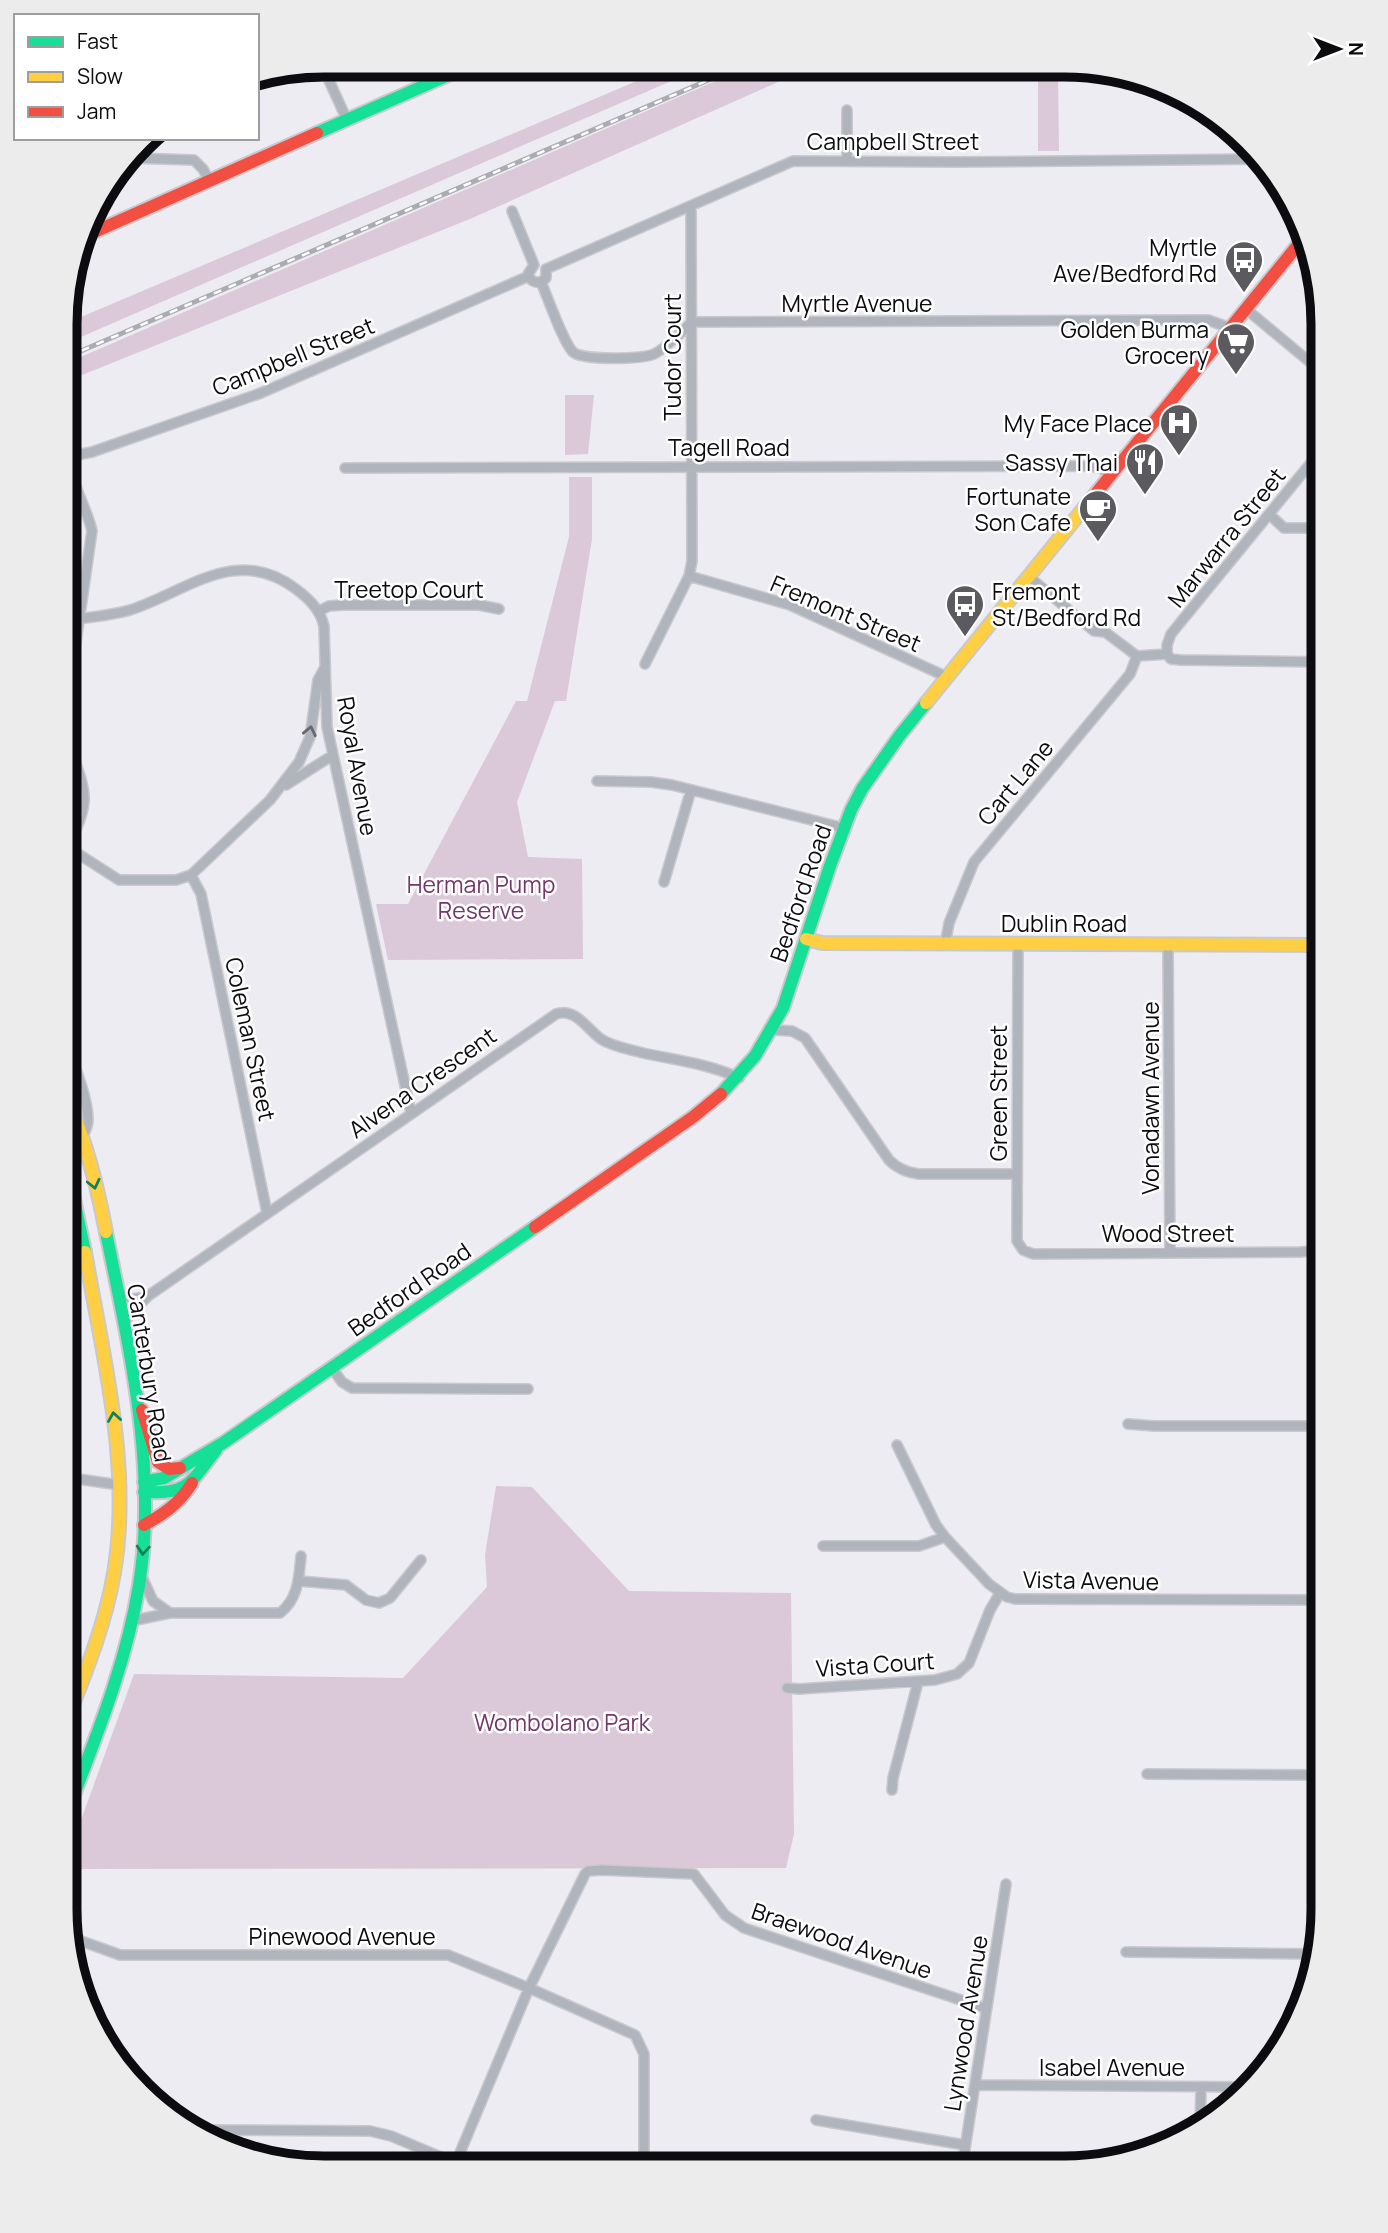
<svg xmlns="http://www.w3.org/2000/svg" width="1388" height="2233" font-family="Manrope,sans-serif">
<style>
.green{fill:#dbc9da}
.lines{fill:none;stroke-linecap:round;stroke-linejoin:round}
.street-casing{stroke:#c9c9cd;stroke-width:12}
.fast-casing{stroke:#c9c9cd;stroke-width:16}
.slow-casing{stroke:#c9c9cd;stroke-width:16}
.jam-casing{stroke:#c9c9cd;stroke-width:16}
.street{stroke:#b0b4bc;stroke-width:9}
.fast{stroke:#16e098;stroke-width:12}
.slow{stroke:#ffcf43;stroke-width:12}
.jam{stroke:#f24e42;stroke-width:12}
.rail-casing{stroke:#abacb2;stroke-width:5}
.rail{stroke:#fff;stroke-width:2.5;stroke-dasharray:8;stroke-linecap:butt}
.oneway{stroke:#66686f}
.oneway2{stroke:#12815b}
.labels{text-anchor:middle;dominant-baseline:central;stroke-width:5;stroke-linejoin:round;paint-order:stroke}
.street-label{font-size:23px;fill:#0c0c10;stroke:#fff}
.poi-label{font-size:23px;fill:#0c0c10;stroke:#fff;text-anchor:end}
.park-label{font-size:23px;fill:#74376b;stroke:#fff}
.rim{fill:none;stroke:#0c0c10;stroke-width:9}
</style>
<rect width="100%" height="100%" fill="#ececf2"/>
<!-- green -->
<path class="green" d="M672,66H706L67,343V323Z
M750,66H814L470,219L67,381V363Z
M1038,74H1058L1059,151H1038Z
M565,395H594L588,454L565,455Z
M569,477H592V539L566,701H555L517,802L528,857L582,859L583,959L388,960L376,904H408L516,701H527L569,537Z
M496,1486L532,1487L629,1591L791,1593L794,1834L786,1868L65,1869V1864L134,1674L403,1678L487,1587L485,1555Z"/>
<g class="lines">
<defs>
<path id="street" d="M322,65L347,120
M954,69L993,70L1062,67
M131,158L194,160L203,169L209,180
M847,161V110
M512,211L534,265
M534,265L528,274C531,283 539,285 546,278V269
M546,269L793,161L957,162L1262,159
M541,282C548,298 563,342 573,352C583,361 642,359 654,354C663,350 686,329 691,322L1208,320L1230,328
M1246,309L1323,373
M67,453L77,455L92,452L261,393L529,276
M345,468L1090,466L1102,469L1111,474
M1270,515L1284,528H1323
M689,576L790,605L947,677
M1028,576L1094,631L1105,632L1137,656L1167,654L1171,659L1180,660L1323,662
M319,611L329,606L343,605H479L499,609
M66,621C87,617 110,616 130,610C188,591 236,544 296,589C309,599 320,609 324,626L327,727L411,1113
M1167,654V645L1171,634L1323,448
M645,664L689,576L692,561L691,207
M66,711L92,531C87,507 67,477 70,454
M66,732C70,754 85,779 84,801C83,817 74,833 68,847
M597,781L651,782L672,785L844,828
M286,785L333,755
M66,846L119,880H176L191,875L270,800L299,762L310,737L318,680L324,669
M191,875L201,894L267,1213
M664,882L691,790
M1168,944L1170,1252
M945,945L949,923L974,862L1130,674L1137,656
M1018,945L1017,1241L1023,1250L1033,1254L1300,1252L1312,1251L1323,1244
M773,1030L792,1031L805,1038L889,1160C898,1169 907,1172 919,1174H1017
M66,1052C77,1065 88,1103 88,1120C88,1126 85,1131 83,1136
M66,1230L80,1229
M117,1292L132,1299L146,1297
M123,1322L148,1296L556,1014C575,1007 587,1029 601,1039C613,1047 629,1049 643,1053C675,1060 709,1064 739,1078
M332,1368L342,1382L352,1388L528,1389
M1128,1424L1154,1426H1323
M897,1445L936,1525L945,1537L989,1584L1007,1597L1015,1599L1323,1600
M65,1477L119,1485
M823,1546H919L945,1537
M142,1577L153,1601L170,1613
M299,1581L346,1585L366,1600L379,1603L390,1598L421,1560
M131,1621L170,1613H280C298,1599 299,1578 301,1556
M65,1672H85
M787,1688L799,1689L935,1680L957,1674L969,1663L990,1610L1000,1593
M1147,1774L1323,1775
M892,1790L893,1778L918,1682
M70,1937L120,1955H448L529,1988L635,2035L644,2054V2167
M1126,1952L1317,1954
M975,2085L1250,2087
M816,2120L965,2145
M1200,2127L1201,2087
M193,2130L370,2131L391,2136L455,2163
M454,2167L529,1988L585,1874L588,1871L602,1870L694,1874L725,1915L744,1928L985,2008
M962,2168L1006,1884"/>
<path id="fast" d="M317,133L471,65
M721,1094L755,1056L783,1008L830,866L851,810L862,789L900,735L926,703
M66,1161L85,1252
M144,1482L164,1478L223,1443L535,1227
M144,1492C189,1495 191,1482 216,1450
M65,1818C94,1742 126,1666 139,1585C158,1468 129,1347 106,1232"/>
<path id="slow" d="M926,703L1097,492
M806,939L822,943L1323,945
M66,1096C86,1140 97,1185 106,1232
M65,1725C84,1676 105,1626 114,1573C132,1467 103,1357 85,1252"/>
<path id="jam" d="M83,237L317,133
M1097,492L1306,235
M535,1227L693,1117L721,1094
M142,1410L158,1462L169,1469L180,1468
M144,1525C164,1514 180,1503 192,1483"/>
</defs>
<!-- street casing -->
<use href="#street" class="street-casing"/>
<!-- fast casing -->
<use href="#fast" class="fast-casing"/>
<!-- slow casing -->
<use href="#slow" class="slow-casing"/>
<!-- jam casing -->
<use href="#jam" class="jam-casing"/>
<!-- street -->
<use href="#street" class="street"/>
<!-- fast -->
<use href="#fast" class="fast"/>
<!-- slow -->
<use href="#slow" class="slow"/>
<!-- jam -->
<use href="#jam" class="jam"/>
<defs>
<path id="rail" d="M67,357L741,66"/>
</defs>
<!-- rail casing -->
<use href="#rail" class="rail-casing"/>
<!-- rail -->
<use href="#rail" class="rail"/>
</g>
<!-- one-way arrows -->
<defs><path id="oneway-chevron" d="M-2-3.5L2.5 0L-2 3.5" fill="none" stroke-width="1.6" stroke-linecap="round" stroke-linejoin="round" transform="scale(1.75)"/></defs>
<use class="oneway" href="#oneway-chevron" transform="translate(310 731) rotate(-78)"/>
<g class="oneway2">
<use href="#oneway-chevron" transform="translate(94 1184) rotate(77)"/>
<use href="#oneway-chevron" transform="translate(114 1417) rotate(-99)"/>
<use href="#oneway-chevron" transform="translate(143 1550) rotate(94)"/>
</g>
<!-- icons -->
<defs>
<symbol id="bus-pin" viewBox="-11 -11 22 30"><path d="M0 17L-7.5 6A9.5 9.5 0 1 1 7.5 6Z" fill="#5a5a5f" stroke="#fff"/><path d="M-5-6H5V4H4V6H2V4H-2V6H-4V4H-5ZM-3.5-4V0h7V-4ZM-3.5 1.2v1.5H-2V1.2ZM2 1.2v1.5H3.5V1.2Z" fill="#fff"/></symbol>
<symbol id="supermarket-pin" viewBox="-11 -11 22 30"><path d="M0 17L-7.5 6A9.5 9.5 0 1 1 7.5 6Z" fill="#5a5a5f" stroke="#fff"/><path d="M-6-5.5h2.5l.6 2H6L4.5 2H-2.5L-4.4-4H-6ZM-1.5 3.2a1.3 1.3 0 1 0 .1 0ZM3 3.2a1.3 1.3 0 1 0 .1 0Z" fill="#fff"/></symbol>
<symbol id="hospital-pin" viewBox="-11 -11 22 30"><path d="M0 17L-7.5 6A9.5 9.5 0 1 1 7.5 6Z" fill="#5a5a5f" stroke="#fff"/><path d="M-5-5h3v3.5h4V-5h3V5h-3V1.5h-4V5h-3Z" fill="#fff"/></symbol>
<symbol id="restaurant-pin" viewBox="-11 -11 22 30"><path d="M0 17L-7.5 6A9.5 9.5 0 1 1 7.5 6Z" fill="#5a5a5f" stroke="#fff"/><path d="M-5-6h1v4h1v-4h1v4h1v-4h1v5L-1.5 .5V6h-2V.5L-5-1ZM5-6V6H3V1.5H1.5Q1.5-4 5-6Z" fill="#fff"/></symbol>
<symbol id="cafe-pin" viewBox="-11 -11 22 30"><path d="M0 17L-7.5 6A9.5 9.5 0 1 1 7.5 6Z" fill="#5a5a5f" stroke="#fff"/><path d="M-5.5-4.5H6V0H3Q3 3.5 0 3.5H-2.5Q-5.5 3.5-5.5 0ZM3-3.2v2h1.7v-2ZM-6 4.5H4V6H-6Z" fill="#fff"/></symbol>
</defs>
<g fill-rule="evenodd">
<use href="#bus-pin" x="1222" y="238" width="44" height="60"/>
<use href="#supermarket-pin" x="1214" y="320" width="44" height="60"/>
<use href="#hospital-pin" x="1157" y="401" width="44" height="60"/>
<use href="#restaurant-pin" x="1123" y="440" width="44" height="60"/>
<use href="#cafe-pin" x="1076" y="487" width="44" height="60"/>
<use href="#bus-pin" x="943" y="582" width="44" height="60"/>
</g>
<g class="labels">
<!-- street labels -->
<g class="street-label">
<text x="893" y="141">Campbell Street</text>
<text x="857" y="303">Myrtle Avenue</text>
<text transform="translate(293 356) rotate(-22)">Campbell Street</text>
<text transform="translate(672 357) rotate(-90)">Tudor Court</text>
<text x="729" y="447">Tagell Road</text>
<text transform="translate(1226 537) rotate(-51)">Marwarra Street</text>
<text x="409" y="589">Treetop Court</text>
<text transform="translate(846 613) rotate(23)">Fremont Street</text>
<text transform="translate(358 766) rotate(80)">Royal Avenue</text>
<text transform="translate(1015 782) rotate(-50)">Cart Lane</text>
<text transform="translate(800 893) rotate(-71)">Bedford Road</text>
<text x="1064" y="923">Dublin Road</text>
<text transform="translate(251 1039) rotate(78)">Coleman Street</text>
<text transform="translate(422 1082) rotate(-35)">Alvena Crescent</text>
<text transform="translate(998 1093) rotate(-90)">Green Street</text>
<text transform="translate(1150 1098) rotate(-90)">Vonadawn Avenue</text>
<text x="1168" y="1233">Wood Street</text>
<text transform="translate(409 1289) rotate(-35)">Bedford Road</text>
<text transform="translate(150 1373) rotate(81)">Canterbury Road</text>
<text transform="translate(1091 1580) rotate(1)">Vista Avenue</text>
<text transform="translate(875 1664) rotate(-4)">Vista Court</text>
<text x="342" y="1936">Pinewood Avenue</text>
<text transform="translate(842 1940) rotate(19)">Braewood Avenue</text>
<text transform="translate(965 2023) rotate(-81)">Lynwood Avenue</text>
<text x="1112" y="2067">Isabel Avenue</text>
</g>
<!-- poi labels -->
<g class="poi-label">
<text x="1217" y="247">Myrtle<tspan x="1217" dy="26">Ave/Bedford Rd</tspan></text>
<text x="1209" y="329">Golden Burma<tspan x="1209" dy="26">Grocery</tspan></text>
<text x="1152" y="423">My Face Place</text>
<text x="1118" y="462">Sassy Thai</text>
<text x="1071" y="496">Fortunate<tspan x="1071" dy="26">Son Cafe</tspan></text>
<text x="992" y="591" text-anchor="start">Fremont<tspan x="992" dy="26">St/Bedford Rd</tspan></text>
</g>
<!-- park labels -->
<g class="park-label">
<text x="481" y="884">Herman Pump<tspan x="481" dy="26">Reserve</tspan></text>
<text x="562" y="1722">Wombolano Park</text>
</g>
</g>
<!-- crop -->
<path d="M0 0H1388V2233H0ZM324 77H1064A247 247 0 0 1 1311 324V1909A247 247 0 0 1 1064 2156H324A247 247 0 0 1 77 1909V324A247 247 0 0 1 324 77Z" fill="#ececec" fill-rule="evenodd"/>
<path class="rim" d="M324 77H1064A247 247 0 0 1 1311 324V1909A247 247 0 0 1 1064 2156H324A247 247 0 0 1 77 1909V324A247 247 0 0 1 324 77Z"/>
<!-- legend -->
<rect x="14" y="14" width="245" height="126" fill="#ffffff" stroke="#9e9e9f" stroke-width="2"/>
<rect x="28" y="37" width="35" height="10" fill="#16e098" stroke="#9e9e9f" stroke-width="2"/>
<text x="77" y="49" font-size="21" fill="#0c0c10">Fast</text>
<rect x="28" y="72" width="35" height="10" fill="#ffcf43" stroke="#9e9e9f" stroke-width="2"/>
<text x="77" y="84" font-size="21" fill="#0c0c10">Slow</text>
<rect x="28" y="107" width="35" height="10" fill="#f24e42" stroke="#9e9e9f" stroke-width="2"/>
<text x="77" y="119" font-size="21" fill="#0c0c10">Jam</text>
<!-- north arrow -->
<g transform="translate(1339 49) rotate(90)" stroke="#ffffff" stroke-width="5" paint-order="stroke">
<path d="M0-5L12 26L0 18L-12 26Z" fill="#0c0c10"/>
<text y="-10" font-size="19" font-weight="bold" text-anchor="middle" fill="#0c0c10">N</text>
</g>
</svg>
